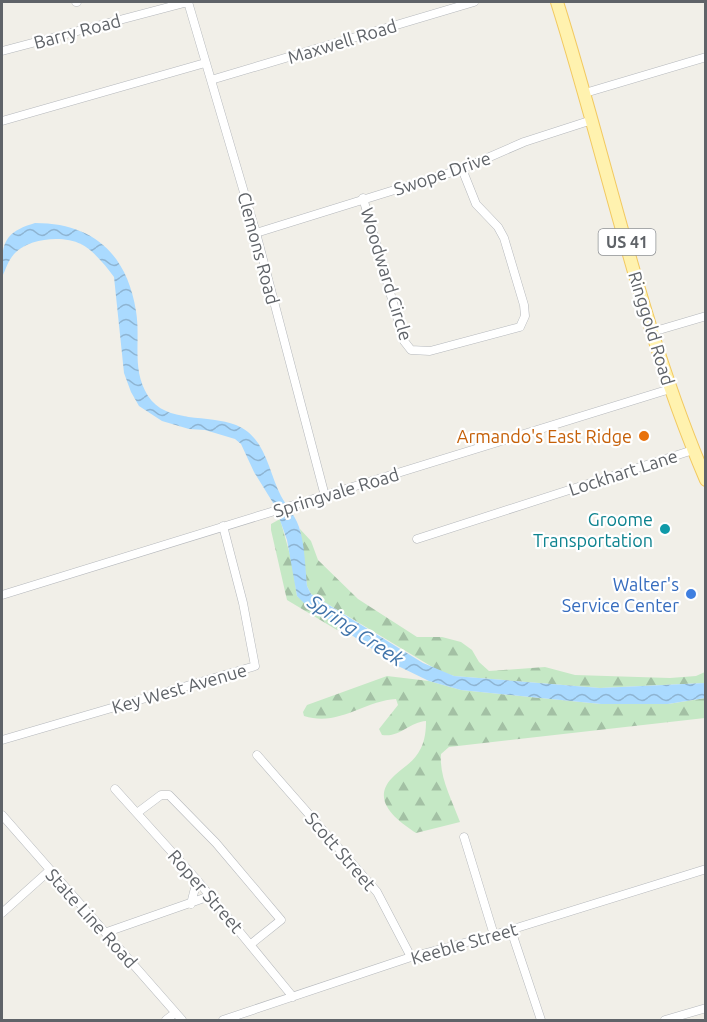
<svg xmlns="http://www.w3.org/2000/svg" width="707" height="1022" font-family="Ubuntu,sans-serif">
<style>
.forest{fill:url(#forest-firs)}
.water{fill:url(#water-waves)}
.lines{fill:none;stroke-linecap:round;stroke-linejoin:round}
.minor-casing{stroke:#b5b8bc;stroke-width:9}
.primary-casing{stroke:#f2c960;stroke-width:14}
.minor{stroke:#fff;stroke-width:8}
.primary{stroke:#fff2af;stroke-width:12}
.food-dot{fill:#e8710a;stroke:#fff;stroke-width:2}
.culture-dot{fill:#0f9aa8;stroke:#fff;stroke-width:2}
.shop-dot{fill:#3f7fe0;stroke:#fff;stroke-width:2}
.labels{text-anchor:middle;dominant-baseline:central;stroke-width:4.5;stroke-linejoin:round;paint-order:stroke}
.shield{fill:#fff;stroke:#8f9295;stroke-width:1.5}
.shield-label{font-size:16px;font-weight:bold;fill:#5f6368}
.street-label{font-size:18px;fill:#5f6368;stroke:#fff}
.food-label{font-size:18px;fill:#c56008;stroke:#fff;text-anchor:end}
.culture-label{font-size:18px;fill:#0d838f;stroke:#fff;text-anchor:end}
.shop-label{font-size:18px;fill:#366cbe;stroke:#fff;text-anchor:end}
.water-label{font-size:20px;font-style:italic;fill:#4174aa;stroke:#fff}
</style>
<defs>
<pattern id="forest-firs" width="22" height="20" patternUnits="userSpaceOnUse" patternTransform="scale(1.5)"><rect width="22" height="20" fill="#c5e8c5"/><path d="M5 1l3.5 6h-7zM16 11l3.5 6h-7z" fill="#a3c0a4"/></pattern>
<pattern id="water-waves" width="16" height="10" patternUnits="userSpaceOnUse" patternTransform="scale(1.5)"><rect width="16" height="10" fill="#aadaff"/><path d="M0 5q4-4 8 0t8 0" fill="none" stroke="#8eb4d2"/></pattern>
</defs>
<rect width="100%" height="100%" fill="#f1efe8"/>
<!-- forest -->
<path class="forest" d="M280,519L292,562L297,596L339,627L337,630L287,600L271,530V524Z
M300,529L311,541L318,560L358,599L417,637H442L461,642L472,650L479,662L489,671L545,667L575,675L670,678L696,676L705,672V683L600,688L454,676L439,671L311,594L307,586Z
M387,676L429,681L461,690L601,704H668L706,698L705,718L449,747L441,754C439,777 452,800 460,822L416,833C396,820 368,799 395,775C405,766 415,761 421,748C425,740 426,730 426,721C409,722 400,738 382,735L379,729L398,705L396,699C363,701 339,727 304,716L303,712L307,705Z"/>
<!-- water -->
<path class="water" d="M35,223C93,223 127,254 136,311C141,341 131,369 148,396C166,424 209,414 236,425C266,437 268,471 281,496C287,507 295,515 299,527C305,545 305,567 307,586L311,594L423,663L454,676L600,688L705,683V698L668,704H601L461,690L429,681L396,665L304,603L297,596L287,540L275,506L254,472L241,444L235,439L205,430L189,429L162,421L139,406L131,392L124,373L114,277C106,266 93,250 81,244C63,235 29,238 15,253C8,260 6,269 2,277C2,246 1,233 35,223Z"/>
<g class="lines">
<defs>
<path id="minor" d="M76,2H77
M188,2L256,233L325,496
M2,51L188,2
M211,80L474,2
M585,93L706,57
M2,121L205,63
M363,198L404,341L411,350L430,351L520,327L525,316L524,305L504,238L498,227L476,204L462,169
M256,233L462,169L524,142L592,120
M652,332L706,316
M417,539L693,450
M2,595L670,389
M2,740L255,666L243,603L223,526
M257,755L377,892L411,957
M115,789L197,880L293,997
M137,813L161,795H169L216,843L281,920L251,944
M2,815L182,1020
M464,837L494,935
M191,904L197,880
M2,913L50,870
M511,930L541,1020
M107,932L210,896
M166,1020L175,1013
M223,1020L411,957L494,935L706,869
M665,1020L706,1008"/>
<path id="primary" d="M557,2C607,160 640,326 706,480"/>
</defs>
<!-- minor casing -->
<use href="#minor" class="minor-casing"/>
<!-- primary casing -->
<use href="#primary" class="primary-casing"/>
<!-- minor -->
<use href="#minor" class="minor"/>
<!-- primary -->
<use href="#primary" class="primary"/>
</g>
<!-- markers -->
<circle class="food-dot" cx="644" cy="436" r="6"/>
<circle class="culture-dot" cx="665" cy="529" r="6"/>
<circle class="shop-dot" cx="691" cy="594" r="6"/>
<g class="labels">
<!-- shield labels -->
<rect class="shield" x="598.5" y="229" width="57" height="26" rx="4.5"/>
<g class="shield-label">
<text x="627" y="242">US 41</text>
</g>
<!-- street labels -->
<g class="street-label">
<text transform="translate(77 31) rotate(-15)">Barry Road</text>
<text transform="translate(342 41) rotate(-17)">Maxwell Road</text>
<text transform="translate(442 173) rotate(-19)">Swope Drive</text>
<text transform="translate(259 248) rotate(75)">Clemons Road</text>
<text transform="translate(387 274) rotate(73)">Woodward Circle</text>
<text transform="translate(652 328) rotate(73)">Ringgold Road</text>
<text transform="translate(623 472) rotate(-18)">Lockhart Lane</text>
<text transform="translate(336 492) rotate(-17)">Springvale Road</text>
<text transform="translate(179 688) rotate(-16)">Key West Avenue</text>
<text transform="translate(341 851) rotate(49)">Scott Street</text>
<text transform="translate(206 891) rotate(49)">Roper Street</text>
<text transform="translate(92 918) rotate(48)">State Line Road</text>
<text transform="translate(464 943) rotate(-16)">Keeble Street</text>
</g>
<!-- food labels -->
<g class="food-label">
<text x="632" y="436">Armando's East Ridge</text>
</g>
<!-- culture labels -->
<g class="culture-label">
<text x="653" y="519">Groome<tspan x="653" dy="21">Transportation</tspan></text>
</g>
<!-- shop labels -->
<g class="shop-label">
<text x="679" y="584">Walter's<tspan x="679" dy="21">Service Center</tspan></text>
</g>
<!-- water labels -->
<g class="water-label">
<text transform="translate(356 630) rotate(34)">Spring Creek</text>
</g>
</g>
<!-- border -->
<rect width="707" height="1022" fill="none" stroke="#5f6368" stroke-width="6"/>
</svg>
